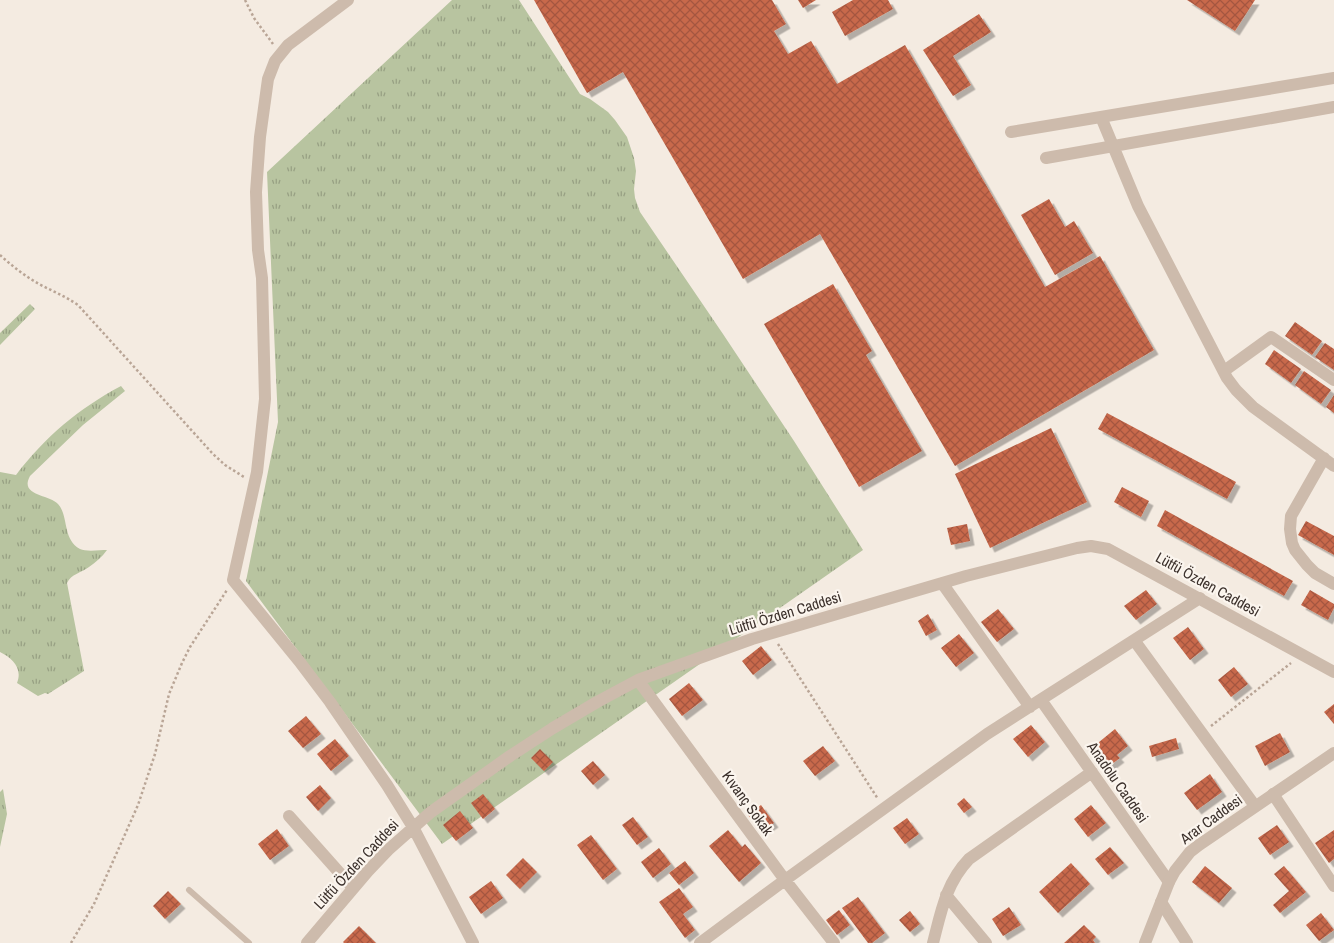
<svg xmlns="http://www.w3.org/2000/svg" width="1334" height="943" font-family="'Archivo Narrow',sans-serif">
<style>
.grass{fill:url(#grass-tufts)}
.building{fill:url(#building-cross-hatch);filter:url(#shadow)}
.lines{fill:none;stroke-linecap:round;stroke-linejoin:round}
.path{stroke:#b9a596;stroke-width:2.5;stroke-dasharray:2.5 2.5;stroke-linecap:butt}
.service{stroke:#cdbbac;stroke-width:6}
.minor{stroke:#cdbbac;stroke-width:12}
.tertiary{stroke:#cdbbac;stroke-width:12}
.labels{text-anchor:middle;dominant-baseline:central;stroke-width:4.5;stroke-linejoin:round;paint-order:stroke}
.street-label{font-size:15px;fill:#3b302b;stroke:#fbf5ee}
</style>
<defs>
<pattern id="grass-tufts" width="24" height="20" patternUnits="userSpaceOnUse" patternTransform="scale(1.25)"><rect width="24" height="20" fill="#b8c4a0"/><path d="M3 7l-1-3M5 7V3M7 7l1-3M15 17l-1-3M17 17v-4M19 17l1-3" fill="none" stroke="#97a083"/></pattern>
<pattern id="building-cross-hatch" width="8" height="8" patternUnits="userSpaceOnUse" patternTransform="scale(1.25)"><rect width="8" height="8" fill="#c8694b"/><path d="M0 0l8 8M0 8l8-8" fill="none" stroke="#a4573f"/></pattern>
<filter id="shadow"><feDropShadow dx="4.5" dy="4.5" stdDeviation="0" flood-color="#0004"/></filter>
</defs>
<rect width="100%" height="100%" fill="#f4ebe1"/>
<!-- grass -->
<path class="grass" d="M452,0H519L580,94L590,99L608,112L615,120L627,137L634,158L636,171L634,189L635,198L640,212L723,334L794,441L863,550L442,844L246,581L278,422L267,172Z
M30,304L35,309L0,345V333Z
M121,386L125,391L83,425L30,476C19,496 49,494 58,504C69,516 62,539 80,549C86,552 100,550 107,550C102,557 96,562 89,567C81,573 71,574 67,583L84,671L48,694L45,693L38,696L17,683C23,668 12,658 0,652V472L16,475C46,436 78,409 121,386Z
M3,789L7,814L0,847V792Z"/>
<!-- building -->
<path class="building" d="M534,0H772L786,24L774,31L788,54L811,41L837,84L905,45L1045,287L1100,256L1154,350L955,466L820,234L743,279L623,72L587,93Z
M798,0H816L803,8Z
M853,0H888L893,9L845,36L832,12Z
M1187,0H1255L1235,31Z
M979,14L991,32L953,56L971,85L953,96L923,50Z
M1049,199L1065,227L1074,221L1093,253L1055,275L1021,215Z
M833,284L872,351L866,355L922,451L859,487L764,324Z
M1295,322L1322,341L1312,355L1285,336Z
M1325,343L1334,349V370L1315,357Z
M1274,350L1301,369L1291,383L1265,364Z
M1304,371L1331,390L1321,404L1295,385Z
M1334,395V413L1326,407Z
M1107,413L1236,482L1227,499L1098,429Z
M1051,428L1087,502L990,548L955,474Z
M1122,487L1149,501L1141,517L1114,502Z
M1165,510L1293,581L1284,596L1157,526Z
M1306,521L1334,536V555L1298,535Z
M967,524L970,541L951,545L947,528Z
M1146,590L1157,604L1136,620L1124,606Z
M1310,590L1334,604V608L1328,620L1301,605Z
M998,609L1014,629L997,642L981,622Z
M928,614L937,630L926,636L918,621Z
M1188,627L1204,649L1190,660L1173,638Z
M959,634L974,653L956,667L941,648Z
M761,646L772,660L753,675L742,661Z
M1234,667L1248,684L1231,697L1218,680Z
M689,683L703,700L682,716L669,699Z
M1334,704V724L1324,712Z
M306,716L321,734L303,748L288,731Z
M1031,725L1045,742L1028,757L1013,739Z
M1115,729L1128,746L1117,755L1120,758L1108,767L1093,747Z
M1280,733L1290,752L1265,766L1255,746Z
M1176,738L1179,749L1152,757L1149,746Z
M335,739L349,756L331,771L317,754Z
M823,746L835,761L815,776L803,761Z
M540,749L553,762L544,771L531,758Z
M593,761L605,775L593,785L581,771Z
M1210,774L1222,792L1197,810L1184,793Z
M320,785L331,798L318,811L306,797Z
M483,794L495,809L483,819L471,803Z
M964,798L972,807L964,813L957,804Z
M761,805L774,823L761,832L748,815Z
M1091,805L1106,823L1088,837L1074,819Z
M460,811L473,828L456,841L443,825Z
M633,817L648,837L637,845L622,825Z
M907,818L919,834L905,844L893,828Z
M1277,825L1289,842L1270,855L1258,838Z
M277,829L289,846L270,860L258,844Z
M728,830L742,847L745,844L761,863L739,882L709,846Z
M1334,830V859L1329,863L1315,843Z
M591,835L617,869L603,880L577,845Z
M1110,847L1124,863L1108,875L1095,859Z
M659,848L671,864L653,878L641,862Z
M523,858L537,872L520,889L506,875Z
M685,861L694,873L679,885L669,873Z
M1071,863L1090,884L1058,913L1039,892Z
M1205,866L1232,888L1219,903L1192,882Z
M1284,866L1306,892L1280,913L1273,905L1289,891L1274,874Z
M491,881L503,898L481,914L469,897Z
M679,888L693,907L683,914L695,930L685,938L659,902Z
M168,891L181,904L165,919L153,906Z
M858,897L885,933L872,943H868L842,908Z
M1009,907L1021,925L1003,936L992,919Z
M839,910L850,925L837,935L826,920Z
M910,911L920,924L910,932L899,920Z
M1321,913L1334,930L1319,941L1306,925Z
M1084,925L1096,937L1093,940L1095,943H1064Z
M359,926L376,943H344L343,942Z"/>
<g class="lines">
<!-- path -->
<path class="path" d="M245,0L254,18L273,44
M0,255C12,266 25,276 39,284C52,291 65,296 78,305L213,454L225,465L244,477
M778,644L878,799
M1211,726L1291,663
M71,943L94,904L138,805L155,754L169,694L182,663L190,647L227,590"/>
<!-- service -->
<path class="service" d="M189,890L249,943"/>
<!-- minor -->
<path class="minor" d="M348,0L288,45L275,61L268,79L260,137L256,192L258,250L262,278L265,399L257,472L233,580L299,661L330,702L387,785L413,827L473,943
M1101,117L1138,206L1227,378L1236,390L1253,407L1334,466
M1011,132L1334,78
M1046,158L1334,107
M1224,371L1271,337L1334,380
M1324,458L1291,516L1290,529L1292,543L1295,550L1307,565L1315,573L1334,584
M942,583L1030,707
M1134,640L1255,806
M638,680L785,880L834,943
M1041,700L1169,882
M1273,794L1334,886
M289,816L353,888
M946,895L986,943
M1161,902L1187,943
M307,943L368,871L388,850L431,812L510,756L553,728L597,702L638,680L752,639L966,576L1077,548L1091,546L1108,549L1334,672
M700,943L785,880L987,734L1200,598
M933,943C941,912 946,883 969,859L1092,772"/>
<!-- tertiary -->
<path class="tertiary" d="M1145,943L1169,882L1175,871L1190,852L1199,845L1334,753"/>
</g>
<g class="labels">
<!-- street labels -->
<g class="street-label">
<text transform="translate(1208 584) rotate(29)">Lütfü Özden Caddesi</text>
<text transform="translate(785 613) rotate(-17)">Lütfü Özden Caddesi</text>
<text transform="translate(1118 782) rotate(55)">Anadolu Caddesi</text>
<text transform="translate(748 803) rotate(54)">Kıvanç Sokak</text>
<text transform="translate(1211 819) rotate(-36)">Arar Caddesi</text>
<text transform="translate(356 864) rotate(-47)">Lütfü Özden Caddesi</text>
</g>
</g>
</svg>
